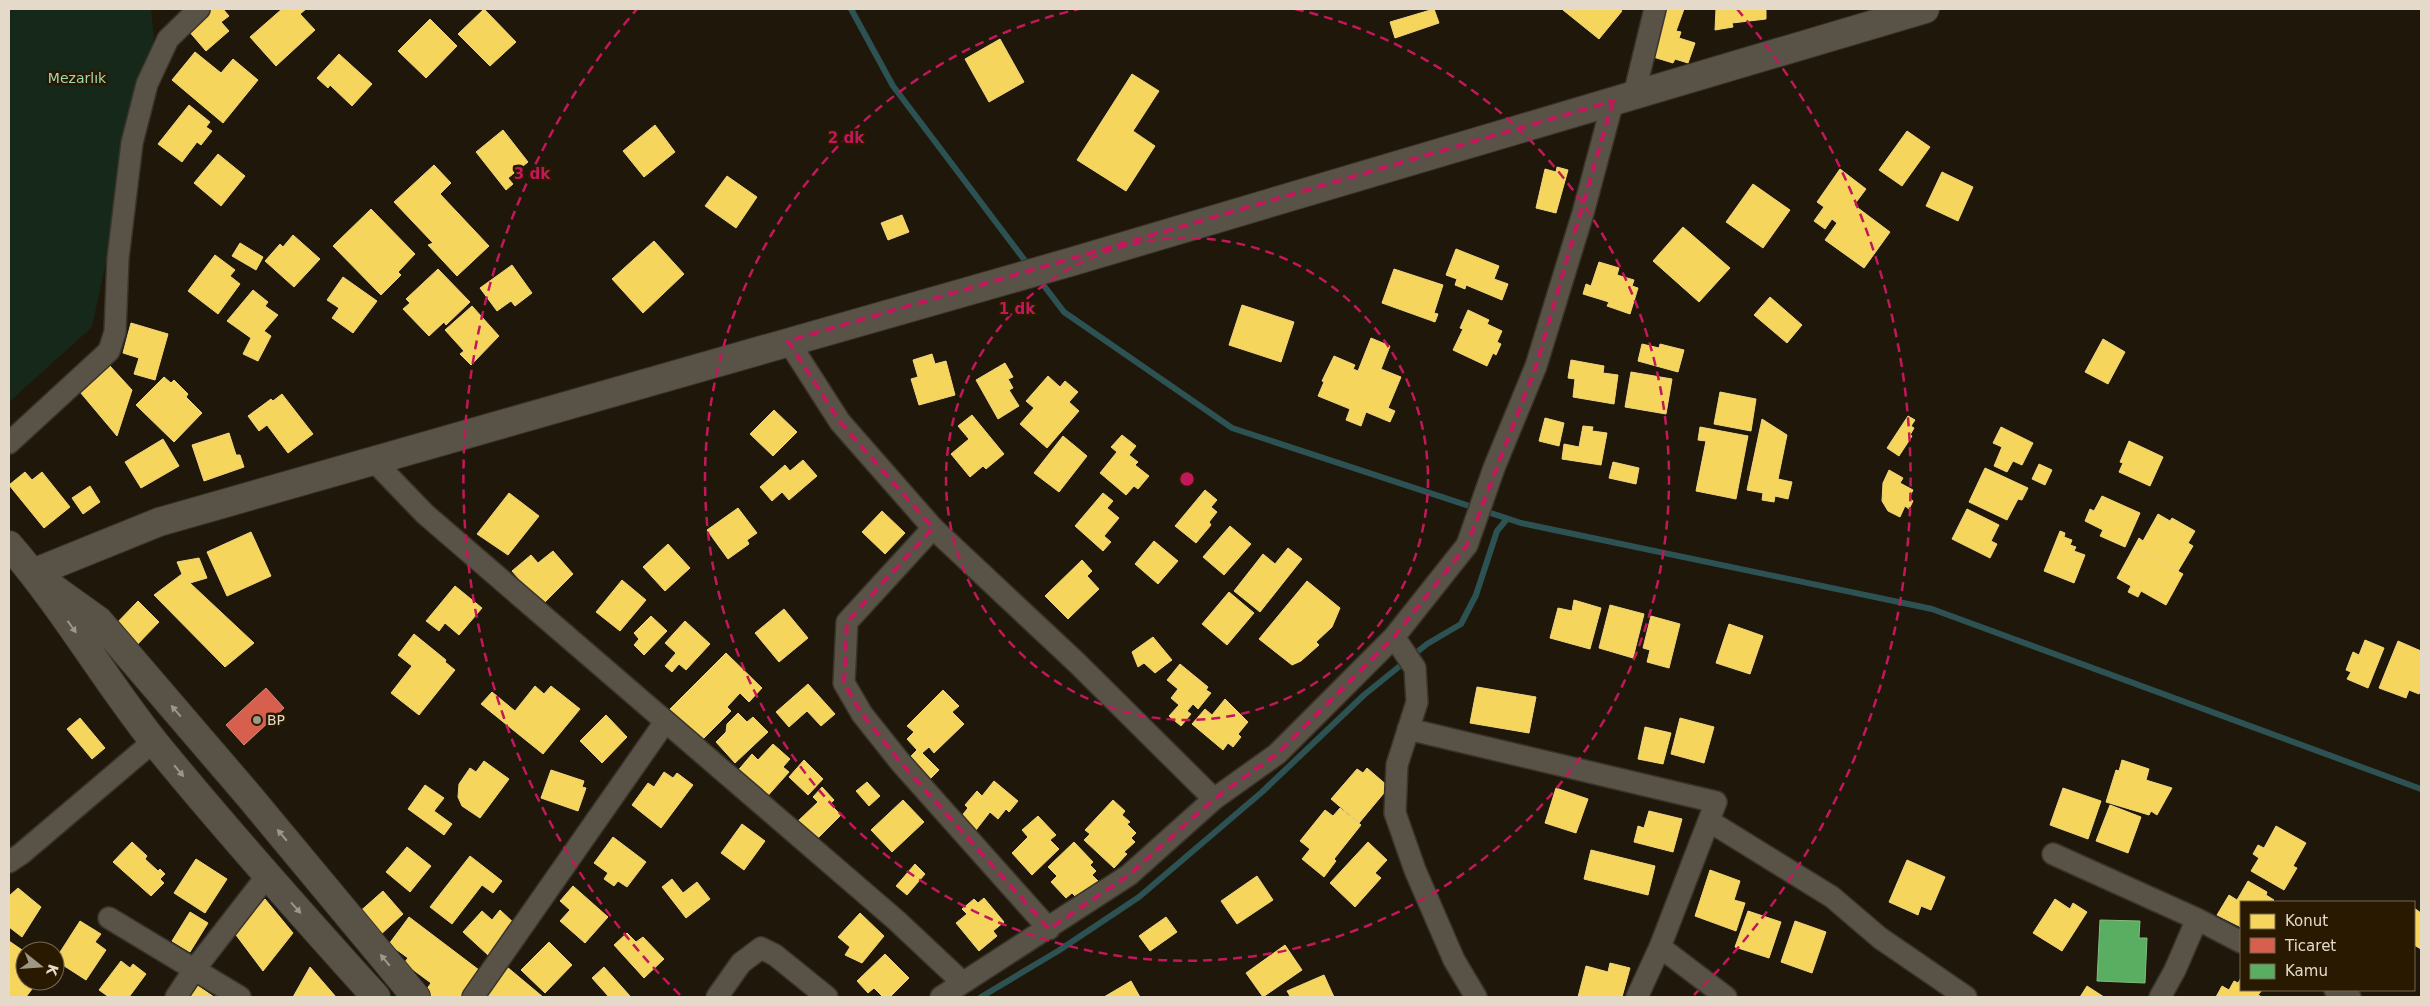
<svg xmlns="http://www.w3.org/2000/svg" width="2430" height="1006" font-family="'DejaVu Sans',sans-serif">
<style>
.green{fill:#15281a}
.homes{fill:#f6d55c;stroke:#f1d67d}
.shops{fill:#d6604d;stroke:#da8572}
.public{fill:#5aae61;stroke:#84bb80}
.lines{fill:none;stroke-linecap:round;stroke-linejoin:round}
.stream{stroke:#2d5253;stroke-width:6}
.street-casing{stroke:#3a332a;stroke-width:24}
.secondary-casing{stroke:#3a332a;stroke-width:30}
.street{stroke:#585247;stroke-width:21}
.secondary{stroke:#585247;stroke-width:28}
.oneway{fill:#9e9688}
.marked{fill:none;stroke:#c2185b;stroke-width:4;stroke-dasharray:10 6;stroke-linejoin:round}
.ring{fill:none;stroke:#c2185b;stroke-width:2.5;stroke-dasharray:9 6}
.poi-dot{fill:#a09686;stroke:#281900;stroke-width:2}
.labels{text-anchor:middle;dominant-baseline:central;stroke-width:5;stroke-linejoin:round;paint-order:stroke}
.park-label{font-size:14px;fill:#a0d8b4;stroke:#281900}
.poi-label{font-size:14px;fill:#e5daca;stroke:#281900;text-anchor:start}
.centre{fill:#c2185b;stroke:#281900;stroke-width:2.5}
.ring-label{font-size:15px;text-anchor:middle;font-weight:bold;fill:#c2185b;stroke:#281900;stroke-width:5;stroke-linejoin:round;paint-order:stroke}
</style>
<rect width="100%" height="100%" fill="#1f1709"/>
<!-- green -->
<path class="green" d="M9,9H151L154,38L92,327L9,402Z"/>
<!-- homes -->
<path class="homes" d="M210,9H223L229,16L221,22L229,31L206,51L187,29Z
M282,9H306L300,14L315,30L276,66L250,37Z
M484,9L516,42L490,66L458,34Z
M1434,9L1439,23L1395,38L1390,22Z
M1619,9L1622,11L1599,39L1563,10Z
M1660,9H1684L1676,31L1681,32L1679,38L1695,43L1688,63L1675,59L1673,63L1650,56Z
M1716,9H1766V19L1732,23L1733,27L1715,30Z
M430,19L457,46L426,78L398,51Z
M1000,39L1024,82L989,102L965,59Z
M195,52L221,73L233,59L258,80L223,123L172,80Z
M339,54L372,84L352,106L330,85L328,88L317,78Z
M1132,74L1159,91L1133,131L1155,146L1126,191L1077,160Z
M189,105L210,122L206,127L212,131L201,145L197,142L182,162L158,144Z
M655,125L675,152L644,177L623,151Z
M503,130L528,162L508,178L513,184L506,190L476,152Z
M1907,131L1930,147L1902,186L1879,170Z
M218,154L245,176L221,206L194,183Z
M434,165L451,183L440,194L489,246L457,276L428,245L433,243L394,202Z
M1557,167L1568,170L1556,213L1536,208L1545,169L1556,172Z
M1840,169L1866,189L1854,205L1890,232L1864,268L1825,240L1837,223L1832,219L1825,229L1814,221L1824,207L1817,202Z
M1942,172L1973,187L1958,221L1926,206Z
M727,176L757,197L736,228L705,206Z
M1753,184L1790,210L1763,248L1726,222Z
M371,209L415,254L398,272L401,275L381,295L333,246Z
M902,215L909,232L888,240L881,223Z
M1683,227L1730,268L1699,302L1653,261Z
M293,235L320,259L294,287L265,261L280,244L283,247Z
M654,241L684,274L643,313L612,279Z
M240,243L263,257L256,270L232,256Z
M1456,249L1499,266L1494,279L1508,284L1502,300L1466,285L1465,289L1455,285L1457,279L1446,275Z
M215,255L235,270L230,276L240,284L218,314L188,291Z
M1599,262L1619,268L1617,275L1634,280L1632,286L1638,288L1630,314L1607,306L1609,302L1583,294L1586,284L1591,286Z
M512,265L532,293L515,306L511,301L497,311L480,288Z
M438,269L470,302L446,325L444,322L429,336L403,309L410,303L406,299Z
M1394,269L1443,285L1434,313L1438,314L1435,322L1382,303Z
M343,277L377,301L353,333L332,318L339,308L327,300Z
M253,290L268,302L265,306L278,315L264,331L271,336L258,361L243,354L251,338L227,321Z
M1770,297L1802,325L1787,343L1754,315Z
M1242,305L1294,322L1281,362L1229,345Z
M472,306L499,336L471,365L460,354L464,351L445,330Z
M1468,310L1489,320L1487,324L1502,331L1497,342L1501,344L1496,355L1493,353L1487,366L1453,350L1463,329L1460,328Z
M131,323L168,334L155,380L134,374L139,358L123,353Z
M1371,338L1390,346L1381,369L1401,377L1388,408L1395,411L1390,422L1366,412L1361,426L1346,420L1350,409L1318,396L1324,382L1322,381L1334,356L1355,365L1353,369L1358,371Z
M2103,339L2125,352L2108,384L2085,372Z
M1642,344L1659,348L1660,344L1684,350L1678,372L1638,361Z
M932,354L935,364L946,361L955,395L919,405L911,379L918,377L913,360Z
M1571,360L1604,366L1603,373L1618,375L1614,404L1573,397L1575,379L1568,378Z
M1005,363L1013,377L1008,379L1013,388L1009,390L1019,406L998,419L976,380Z
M110,366L132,390L117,436L80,392Z
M1631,372L1672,379L1666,414L1625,407Z
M1048,376L1060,387L1065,381L1078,392L1069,402L1079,411L1047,448L1020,424L1034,408L1026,401Z
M164,377L171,383L174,380L188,394L186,397L202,413L174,442L136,405Z
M1720,392L1756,399L1751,431L1714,424Z
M282,394L313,434L288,453L267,425L259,431L248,416L271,399L273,401Z
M774,410L797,432L773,456L750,434Z
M972,415L1004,454L986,469L983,466L970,477L951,454L969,439L958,426Z
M1908,416L1915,420L1911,426L1914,428L1910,435L1912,436L1899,456L1887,448Z
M1545,418L1564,423L1559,446L1539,441Z
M1762,419L1787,435L1778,479L1792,482L1788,499L1775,496L1774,502L1762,500L1763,493L1747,490Z
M1583,426L1593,427L1592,431L1607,433L1601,465L1562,459L1564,444L1579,447Z
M1700,427L1748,436L1736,499L1696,491L1706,441L1698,440Z
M2001,427L2033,443L2022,465L2013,461L2007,472L1994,466L2002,447L1993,443Z
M229,433L236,455H240L244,467L204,481L192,445Z
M1122,435L1136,446L1129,455L1138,462L1135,465L1149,476L1138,489L1134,486L1126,495L1100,473L1117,452L1111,447Z
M1063,436L1087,456L1059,492L1034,473Z
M163,439L179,466L141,488L125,462Z
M2129,441L2163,457L2150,486L2119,472L2123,463L2120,462Z
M803,460L817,476L789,500L782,492L772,501L760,487L785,465L790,471Z
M1613,462L1639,468L1636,484L1609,478Z
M2039,464L2052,470L2045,485L2032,479Z
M1985,468L2028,488L2022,500L2018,499L2007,520L1969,502Z
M1889,470L1903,478L1900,483L1913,490L1909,498L1913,501L1909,509L1905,506L1900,517L1888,511L1882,501L1883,483Z
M25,472L32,480L42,472L70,507L44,528L9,485Z
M90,486L100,502L83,514L72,498Z
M1205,490L1217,500L1211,507L1217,512L1209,522L1211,525L1196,543L1175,526Z
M509,493L539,516L508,555L477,534Z
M1103,493L1113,501L1107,508L1119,518L1104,536L1111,542L1103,551L1075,526Z
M2102,496L2140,513L2125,547L2100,536L2103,530L2085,521L2090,509L2094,511Z
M738,508L757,533L747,540L749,544L728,559L707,530Z
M1967,509L1999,525L1991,541L1997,544L1990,558L1952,539Z
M882,511L905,533L885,554L862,532Z
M2158,514L2170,521L2172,518L2195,531L2188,543L2193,546L2178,571L2134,547L2139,538L2143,541Z
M1230,526L1251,544L1224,575L1203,557Z
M2060,531L2065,533L2064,537L2072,540L2070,545L2076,547L2074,551L2085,555L2074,583L2044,571Z
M251,532L271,576L227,596L207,552Z
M1154,541L1178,561L1158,584L1135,564Z
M668,544L690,568L665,591L643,567Z
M2134,547L2183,574L2166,605L2141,591L2138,597L2128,592L2131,586L2117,578Z
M1288,548L1302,559L1260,612L1234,591L1263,554L1275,564Z
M553,551L573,574L542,605L512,571L531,555L538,563Z
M199,558L207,578L190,583L254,643L225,667L154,595L182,574L177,562Z
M1082,560L1092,571L1087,576L1099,589L1068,619L1045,596Z
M622,580L646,600L620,631L596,612Z
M1307,581L1340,608L1332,627L1316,642L1319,645L1301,661L1292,665L1259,639Z
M455,586L482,608L459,635L445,623L439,631L426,621Z
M1229,592L1254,613L1227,645L1202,624Z
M1574,600L1601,608L1590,649L1550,638L1558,608L1572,611Z
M138,601L159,622L133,649L112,628Z
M1610,605L1644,614L1633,658L1599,648Z
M784,609L808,638L779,662L755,633Z
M651,616L667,631L644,655L634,645L639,639L634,633Z
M1651,616L1680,624L1669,668L1647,662L1650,650L1643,648Z
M685,621L710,644L686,670L679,664L672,672L665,666L676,653L665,643Z
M1729,624L1763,636L1750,674L1716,663Z
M414,634L446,660L445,662L455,670L419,715L391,693L412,666L398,655Z
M1153,637L1172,660L1155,673L1144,663L1138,667L1132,652Z
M2365,640L2384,648L2368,688L2347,679L2351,672L2346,670L2353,652L2359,655Z
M2398,641L2421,651V689L2419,694L2409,690L2406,698L2379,688Z
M726,653L762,688L749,702L740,693L727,707L731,711L700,742L668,711Z
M1180,664L1208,687L1206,690L1211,693L1198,709L1193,704L1187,711L1191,714L1181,726L1169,716L1179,705L1171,698L1178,689L1167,680Z
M808,684L835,714L821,726L807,711L789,727L776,712Z
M535,686L544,694L551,686L580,709L543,754L481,704L492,692L515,711Z
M1477,687L1536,697L1529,733L1470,723Z
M943,690L959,706L952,712L964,724L934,753L929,747L922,753L939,770L927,782L906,761L917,750L907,739L914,732L907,726Z
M1225,699L1248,722L1238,734L1241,737L1233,747L1228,743L1223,750L1192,724L1205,709L1212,715Z
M738,713L747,722L753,717L768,732L735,763L716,742L726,732L727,724Z
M606,715L627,737L602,763L580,741Z
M80,718L105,748L92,759L67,729Z
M1680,718L1714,727L1704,763L1671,754Z
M1645,727L1671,733L1663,764L1638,759Z
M773,744L790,759L783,767L789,772L764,800L735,774L752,754L758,760Z
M804,760L823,779L808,795L789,777Z
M2122,760L2149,769L2146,780L2172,788L2157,815L2151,811L2149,815L2106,802L2116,770L2119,771Z
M484,761L509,779L480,818L462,806L458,797L459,784L470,768L476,772Z
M1367,768L1389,787L1359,823L1331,799L1357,769L1363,773Z
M551,770L584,781L582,787L586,788L578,811L541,798Z
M664,772L673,778L677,773L693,785L661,828L632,805L648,783L654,787Z
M994,781L1018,801L1009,812L1006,809L998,819L990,812L976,830L960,818L968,808L965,805L977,791L982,796Z
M867,782L880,796L869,806L856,791Z
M425,785L444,798L434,811L452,824L444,835L408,809Z
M822,787L834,800L830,804L841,815L815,841L797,822L818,802L813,797Z
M1556,788L1588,799L1576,833L1545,823Z
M2063,788L2101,801L2088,839L2050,825Z
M903,800L924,822L892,852L871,830Z
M1113,800L1125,811L1122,815L1130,822L1127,824L1136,833L1131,838L1135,842L1124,852L1127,854L1114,868L1084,840L1090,834L1085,830Z
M2110,805L2141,817L2128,853L2096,841Z
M1340,808L1361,825L1334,859L1336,861L1324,877L1302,859L1310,849L1300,841L1325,810L1333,816Z
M1649,811L1682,819L1673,852L1634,842L1638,826L1644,828Z
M1038,816L1056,835L1050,840L1059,849L1032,875L1012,853L1028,837L1022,830Z
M742,824L765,841L744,870L721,853Z
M2276,826L2306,843L2293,866L2297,868L2284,890L2251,871L2259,858L2253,854L2258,845L2264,848Z
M613,837L646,862L627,887L618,881L614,886L604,879L608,873L594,863Z
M132,842L147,856L145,859L158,871L160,869L165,874L160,879L164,883L151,896L113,862Z
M1074,842L1093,862L1090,865L1096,871L1092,875L1098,881L1079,900L1072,893L1066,898L1051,882L1057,876L1048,867Z
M1368,842L1387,860L1375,873L1381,878L1355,907L1330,883Z
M407,847L431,866L410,892L386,872Z
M1591,850L1655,866L1648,895L1584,879Z
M470,856L502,881L493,893L482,885L452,924L430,907Z
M196,859L227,879L205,913L174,893Z
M1907,860L1945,877L1931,910L1921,906L1918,915L1889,902Z
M915,864L925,874L907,895L896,886Z
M1710,870L1740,881L1734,900L1745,903L1736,931L1695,916Z
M1257,876L1273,900L1237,924L1221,901Z
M672,879L683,893L697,882L710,899L686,918L662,887Z
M2248,881L2267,892L2266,895L2274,900L2272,902H2241V927L2217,915L2229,895L2237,900Z
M573,886L608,917L585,943L560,921L570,910L560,901Z
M18,888L41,907L22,937L9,927V896Z
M383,891L403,914L378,937L357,914Z
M984,898L1004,922L993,931L997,936L979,951L956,923L967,914L962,909L974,899L978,903Z
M265,899L293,933L263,971L230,927L242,913L248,918Z
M2055,899L2070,909L2073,903L2087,912L2062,951L2033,933Z
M2414,908L2421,913V949L2414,945Z
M500,910L515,924L488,955L463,932L482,911L492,920Z
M1748,911L1781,922L1769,958L1735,947Z
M190,912L208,923L190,952L172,941Z
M860,913L884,936L862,963L845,955L850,947L838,937Z
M409,917L483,973L465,997H430L424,993L431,983L404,963L408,958L389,944Z
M1166,917L1177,932L1150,951L1139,936Z
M80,921L101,934L95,942L106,950L86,980L55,960Z
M1795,921L1826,932L1812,973L1781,962Z
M627,933L636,942L643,937L664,959L644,978L614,945Z
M9,941L25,952V981H38L26,997H9Z
M549,942L572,965L545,993L521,970Z
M1285,945L1302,970L1263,997L1246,973Z
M885,954L909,978L890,997H883L874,988L868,993L857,981Z
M121,961L130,968L133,964L146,974L129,997H109L99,990Z
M1610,963L1630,968L1622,997H1578L1586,966L1608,972Z
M310,967L336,997H293Z
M507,967L543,997L483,996Z
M604,967L630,996L629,997H609L592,978Z
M1324,975L1334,997H1286L1290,996L1287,991Z
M2241,978V990H2262L2258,995L2262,997H2216L2222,986L2229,990L2234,981L2238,983Z
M1131,981L1140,997H1104Z
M192,982L214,997H182Z
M2087,986L2104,997H2080Z"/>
<!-- shops -->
<path class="shops" d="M266,688L284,708L244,745L226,725Z"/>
<!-- public -->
<path class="public" d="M2100,920L2140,921L2139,938H2147L2145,983L2097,981Z"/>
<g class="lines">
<!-- stream -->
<path class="stream" d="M851,9L893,86L1029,266
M1038,278L1064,312L1232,428L1521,523L1932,609L2421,789
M981,997L1058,951L1139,897L1262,792L1364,695L1427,644L1461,624L1476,595L1497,531L1507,519"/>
<defs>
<path id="street" d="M1634,95L1655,9
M788,341L840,422L933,528L1076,662L1214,799
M9,443L109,351L115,332L118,258L132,143L147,84L168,39L199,9
M373,460L425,514L896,920L962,982
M933,528L847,622L844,683L862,714L901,763L1049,929
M1394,637L1415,668L1417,702L1397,765L1395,813L1415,870L1454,960L1476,997
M1408,729L1716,802L1660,947L1637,997
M1709,821L1832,897L1880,938L1966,997
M2053,854L2197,919L2241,942
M9,862L21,854L154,741
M109,918L240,997
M1660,947L1726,997
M2335,990L2350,997
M176,997L194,970L267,876
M473,997L665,722
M717,997L741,963L761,948L775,955L827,997
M941,997L1129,875L1214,799L1277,754L1394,637L1467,545L1494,468L1536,366L1583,213L1613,101
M2160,997L2175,970L2197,919"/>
<path id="secondary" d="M9,545C63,607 104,679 155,743C226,830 301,914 376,997
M33,573L159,522L1074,261L1925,9
M53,588L99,621L249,796L416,997"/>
</defs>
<!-- street casing -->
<use href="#street" class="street-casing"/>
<!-- secondary casing -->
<use href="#secondary" class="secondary-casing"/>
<!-- street -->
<use href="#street" class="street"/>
<!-- secondary -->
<use href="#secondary" class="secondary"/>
</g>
<!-- one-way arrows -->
<defs><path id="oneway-solid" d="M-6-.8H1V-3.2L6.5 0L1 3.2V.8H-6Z" transform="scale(1.25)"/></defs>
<g class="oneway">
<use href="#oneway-solid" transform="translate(72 627) rotate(54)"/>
<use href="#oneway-solid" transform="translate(176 711) rotate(-131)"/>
<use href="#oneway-solid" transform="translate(179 771) rotate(50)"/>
<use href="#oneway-solid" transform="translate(282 835) rotate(-130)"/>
<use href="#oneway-solid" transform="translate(296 908) rotate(48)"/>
<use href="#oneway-solid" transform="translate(385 960) rotate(-130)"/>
</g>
<!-- marked area -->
<path class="marked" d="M1613,101L1536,366L1467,545L1394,637L1277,754L1214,799L1129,875L1049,929L901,763L862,714L844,683L847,622L933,528L840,422L788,341Z"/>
<!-- distance rings -->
<g class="ring">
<circle cx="1187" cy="479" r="241"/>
<path d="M1295 9A482 482 0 1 1 1079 9"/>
<path d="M680 995A723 723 0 0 1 637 9M1737 9A723 723 0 0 1 1694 995"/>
</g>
<!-- markers -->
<circle class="poi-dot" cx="257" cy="720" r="5"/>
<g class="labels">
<!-- park labels -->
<g class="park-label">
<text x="77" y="78">Mezarlık</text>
</g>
<!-- poi labels -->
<g class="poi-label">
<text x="267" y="720">BP</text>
</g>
</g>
<circle cx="1187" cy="479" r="8" class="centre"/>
<g class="ring-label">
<text x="846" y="143">2 dk</text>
<text x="532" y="179">3 dk</text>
<text x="1017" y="314">1 dk</text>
</g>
<!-- border -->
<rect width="2430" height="1006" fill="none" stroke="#e5daca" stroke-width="20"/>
<!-- legend -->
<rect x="2240" y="901" width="175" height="90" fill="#281900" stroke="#746651"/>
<rect x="2250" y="914" width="25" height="15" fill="#f6d55c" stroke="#746651"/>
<text x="2285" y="926" font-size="15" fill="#e5daca">Konut</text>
<rect x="2250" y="938" width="25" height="15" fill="#d6604d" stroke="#746651"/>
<text x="2285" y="951" font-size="15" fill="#e5daca">Ticaret</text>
<rect x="2250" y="964" width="25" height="15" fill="#5aae61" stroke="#746651"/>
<text x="2285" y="976" font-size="15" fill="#e5daca">Kamu</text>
<!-- north arrow -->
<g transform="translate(40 966) rotate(107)"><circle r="24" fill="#281900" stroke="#746651"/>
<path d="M0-4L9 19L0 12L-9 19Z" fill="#a09686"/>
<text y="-8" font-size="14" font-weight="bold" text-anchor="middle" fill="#e5daca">K</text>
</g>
</svg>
